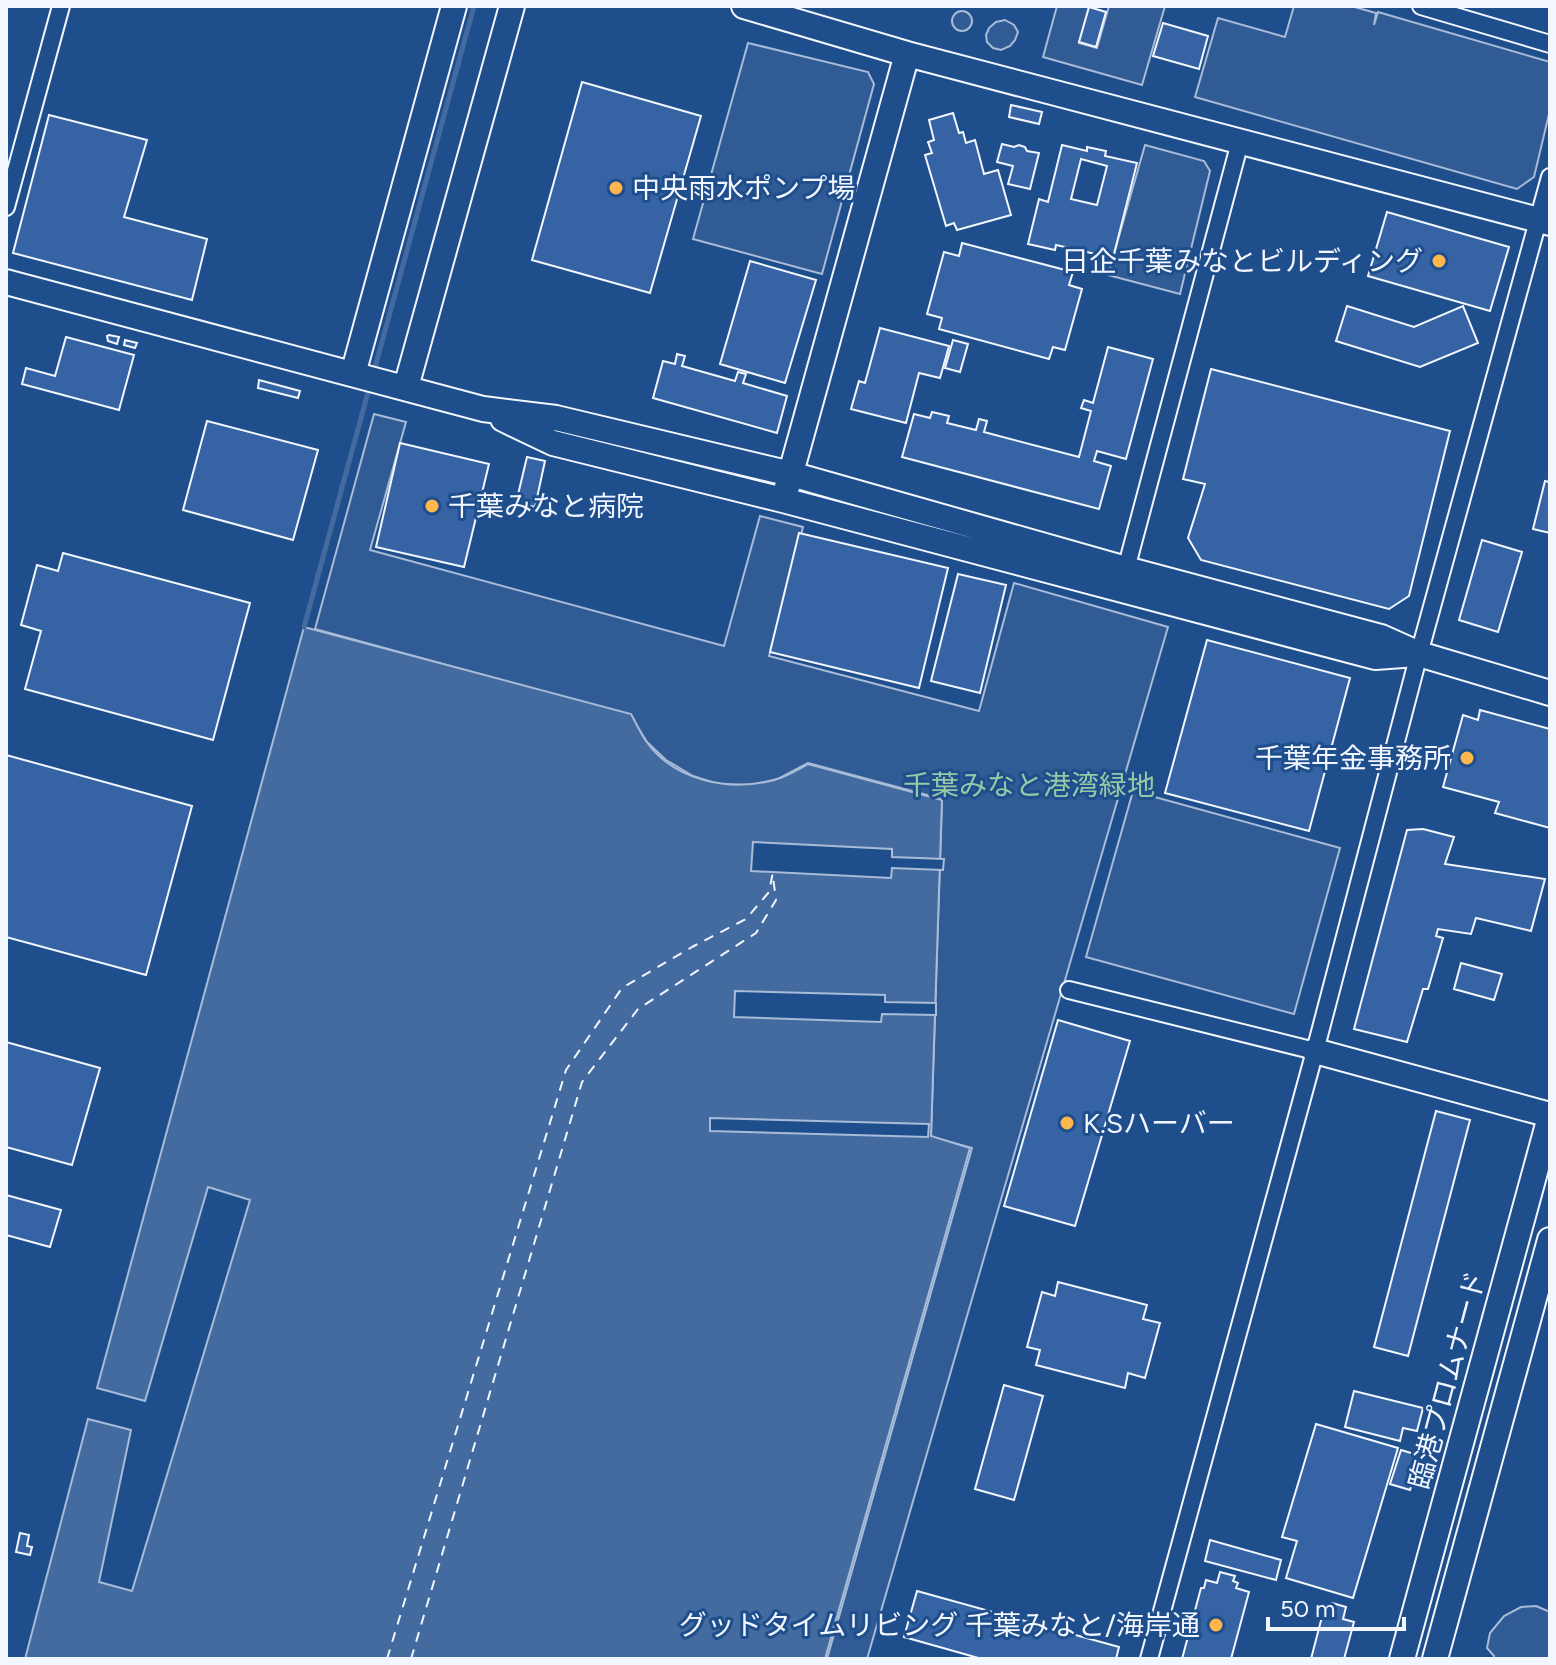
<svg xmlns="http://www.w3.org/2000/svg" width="1556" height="1665" font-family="Figtree,'Noto Sans JP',sans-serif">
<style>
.built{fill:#305b95;stroke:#a8bbd7;stroke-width:2}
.water{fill:#446ba0;stroke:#a8bbd7;stroke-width:2}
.pier{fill:#1f4e8c;stroke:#a8bbd7;stroke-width:2}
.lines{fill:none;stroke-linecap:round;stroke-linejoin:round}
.stream{stroke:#446ba0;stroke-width:5}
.ferry{stroke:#f2f6ff;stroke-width:2;stroke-dasharray:10 8;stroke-linecap:butt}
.building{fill:#3563a3;stroke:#f2f6ff;stroke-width:2;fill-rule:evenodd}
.street-casing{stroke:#f2f6ff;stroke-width:20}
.secondary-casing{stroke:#f2f6ff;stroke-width:28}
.street{stroke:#1f4e8c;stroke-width:16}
.secondary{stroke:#1f4e8c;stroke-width:24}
.poi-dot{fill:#ffb74d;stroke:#1f4e8c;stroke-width:3}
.labels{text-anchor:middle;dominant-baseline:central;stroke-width:6;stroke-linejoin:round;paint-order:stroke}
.poi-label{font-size:28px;fill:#f2f6ff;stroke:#1f4e8c;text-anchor:start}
.park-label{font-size:28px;fill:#97c8a6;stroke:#1f4e8c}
.street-label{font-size:28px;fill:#f2f6ff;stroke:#1f4e8c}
</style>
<rect width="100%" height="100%" fill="#1f4e8c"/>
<!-- built -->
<path class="built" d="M1057,6L1089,7L1079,43L1097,48L1109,6H1165L1142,85L1043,57Z
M1294,6H1351L1376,13L1374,25L1378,12L1550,62V110L1534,177L1517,189L1195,97L1218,18L1285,37Z
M952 21a10 10 0 1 1 20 0a10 10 0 1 1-20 0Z
M1005,20L1014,25L1018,32L1015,40L1010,46L1001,50L993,48L987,42L986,35L989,28L996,22Z
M748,43L868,72L874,84L822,274L693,239Z
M1145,145L1204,161L1210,171L1180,294L1108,275Z
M374,414L406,422L370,550L724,646L760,516L803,527L769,656L979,711L1014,583L1168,627L867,1659H827L972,1148L931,1137L942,799L808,763L778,779L751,785L718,784L693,776L666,760L647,742L630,715L315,629Z
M1133,791L1340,848L1294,1014L1086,957Z
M1536,1606L1550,1612V1659H1494V1656L1487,1648L1490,1633L1504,1616L1521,1607Z"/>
<!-- water -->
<path class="water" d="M304,627L631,714C636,723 640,732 646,741C674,781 730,792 774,780C786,777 797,770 808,764L942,800L931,1136L970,1148L825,1659H25L88,1419L131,1430L99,1582L132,1591L250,1200L208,1187L145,1401L97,1388Z"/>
<!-- pier -->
<path class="pier" d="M753,842L892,849V857L944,859L943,870L892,868L891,878L751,871Z
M735,991L885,995V1002L936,1003V1015L882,1014L881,1022L734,1017Z
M710,1118L929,1124L928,1137L710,1131Z"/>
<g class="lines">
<!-- stream -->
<path class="stream" d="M374,371L474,6
M304,627L370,385"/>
<!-- ferry -->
<path class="ferry" d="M387,1659L566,1070L622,988L692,947L746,919L769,892L773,872
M411,1659L582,1082L638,1009L756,933L776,900L773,877"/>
</g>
<!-- building -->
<path class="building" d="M1089,7L1106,12L1096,47L1079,42Z
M1163,23L1208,36L1199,69L1153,56Z
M582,82L701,116L650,293L532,260Z
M1011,105L1042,112L1039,124L1009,117Z
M953,113L959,133L963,132L966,143L975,140L984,174L998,170L1011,215L957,230L954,223L946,226L925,155L932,153L928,142L934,140L929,120Z
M49,115L147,140L124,217L207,239L192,300L13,253Z
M1002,144L1014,147L1019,145L1025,147L1027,151L1039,153L1030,189L1008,184L1013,166L997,162Z
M1062,145L1087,151V147L1106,151L1105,156L1137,163L1113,258L1056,245L1055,250L1028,244L1039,199L1048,202ZM1081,159L1107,166L1097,205L1071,199Z
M1387,212L1509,247L1490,311L1368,276Z
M962,243L1073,272L1069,285L1082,289L1065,350L1053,347L1049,359L939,329L942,318L927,314L944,252L959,256Z
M750,261L816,280L785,383L720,364Z
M1347,306L1414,327L1463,306L1478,343L1420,367L1336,341Z
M880,328L949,346L940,378L919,373L906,423L851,409L859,381L865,383Z
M109,335L119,337L117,344L108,341L107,336Z
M66,337L134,355L119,410L22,384L26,368L55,376Z
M125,340L137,343L135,348L124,345Z
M953,340L968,344L960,372L945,368Z
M1108,347L1153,359L1126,459L1097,451L1094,461L1111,466L1099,509L902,457L914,414L930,418L932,412L949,416L947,423L976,430L979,419L987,421L984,432L1079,457L1091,411L1081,408L1084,400L1093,403Z
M677,354L685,356L682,366L735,381L738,372L746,374L743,383L787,396L777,433L653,398L663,361L675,364Z
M1211,369L1450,431L1409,596L1389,609L1201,560L1188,538L1205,484L1183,479Z
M259,380L300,391L298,398L258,388Z
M207,421L318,450L293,540L183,510Z
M400,443L489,464L464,567L376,547Z
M527,457L545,461L535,507L516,503Z
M1545,481L1550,482V533L1533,529Z
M799,533L948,568L919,688L770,652Z
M1482,540L1522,552L1498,632L1459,620Z
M63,553L250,603L213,740L25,689L41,631L21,625L37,565L58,571Z
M958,574L1006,585L980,693L931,681Z
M1207,640L1350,678L1309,831L1165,793Z
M1480,710L1550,729V828L1495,813L1499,802L1443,787L1463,715L1478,720Z
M6,755L192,806L146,975L6,937Z
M1423,829L1454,837L1445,864L1545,879L1531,931L1476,918L1471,934L1438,929L1436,936L1443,938L1428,989H1423L1407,1042L1354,1029L1407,830Z
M1461,963L1502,974L1494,1000L1454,989Z
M1058,1020L1130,1041L1075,1226L1004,1206Z
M6,1042L100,1068L72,1165L6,1147Z
M1436,1111L1470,1120L1408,1356L1374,1347Z
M6,1195L61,1210L50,1247L6,1235Z
M1058,1282L1147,1305L1143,1319L1160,1323L1145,1378L1128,1373L1125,1388L1036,1365L1040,1350L1027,1347L1042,1292L1055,1296Z
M1004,1385L1043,1396L1014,1500L975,1489Z
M1354,1391L1423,1408L1417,1431L1403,1428L1400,1441L1345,1427Z
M1316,1424L1398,1448L1353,1598L1286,1578L1297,1541L1282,1537Z
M1401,1450L1421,1456L1410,1490L1390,1484Z
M20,1533L29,1535L27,1546L32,1547L30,1555L16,1552Z
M1210,1540L1281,1560L1276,1580L1205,1561Z
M1220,1572L1235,1576L1233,1581L1238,1583L1236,1588L1249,1592L1231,1659H1182L1201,1588H1204L1206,1580L1217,1583Z
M917,1591L1119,1647L1116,1659H982L904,1637Z
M1332,1603L1346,1607L1343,1619L1354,1622L1344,1659H1311L1324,1609L1330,1610Z"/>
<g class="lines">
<defs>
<path id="street" d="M1421,6L1550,44
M6,207L61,6
M1126,569L1240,142
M1069,990L1315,1051
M1149,1659L1315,1051L1419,654L1550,177"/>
<path id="secondary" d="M744,6L907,54L1550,223
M6,282L483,409L556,418L791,474L1126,569L1381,637L1419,654L1550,693
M353,374L454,6
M406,387L512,6
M503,419L553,443L783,500L1375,657L1417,654
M787,487L907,54
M1315,1051L1550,1115
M1402,1659L1550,1117
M1435,1659L1550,1240"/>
</defs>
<!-- street casing -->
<use href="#street" class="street-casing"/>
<!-- secondary casing -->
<use href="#secondary" class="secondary-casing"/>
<!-- street -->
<use href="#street" class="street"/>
<!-- secondary -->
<use href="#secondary" class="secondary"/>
</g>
<!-- markers -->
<g class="poi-dot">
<circle cx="616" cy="188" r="8"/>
<circle cx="1439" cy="261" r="8"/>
<circle cx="432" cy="506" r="8"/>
<circle cx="1467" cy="758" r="8"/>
<circle cx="1067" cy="1123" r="8"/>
<circle cx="1216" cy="1625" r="8"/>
</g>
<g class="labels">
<!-- poi labels -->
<g class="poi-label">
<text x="632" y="188">中央雨水ポンプ場</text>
<text x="1423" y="261" text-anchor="end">日企千葉みなとビルディング</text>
<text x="448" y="506">千葉みなと病院</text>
<text x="1451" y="758" text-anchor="end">千葉年金事務所</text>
<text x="1083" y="1123">K.Sハーバー</text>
<text x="1200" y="1625" text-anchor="end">グッドタイムリビング 千葉みなと/海岸通</text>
</g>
<!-- park labels -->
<g class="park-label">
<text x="1029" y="785">千葉みなと港湾緑地</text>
</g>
<!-- street labels -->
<g class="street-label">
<text transform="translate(1447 1380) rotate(-75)">臨港プロムナード</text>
</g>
</g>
<!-- border -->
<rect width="1556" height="1665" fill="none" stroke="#f2f6ff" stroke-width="16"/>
<!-- scale -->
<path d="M1268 1617v12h136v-12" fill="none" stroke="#f2f6ff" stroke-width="4"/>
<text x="1280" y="1617" font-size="24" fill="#f2f6ff" stroke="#1f4e8c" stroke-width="6" paint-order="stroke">50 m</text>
</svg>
